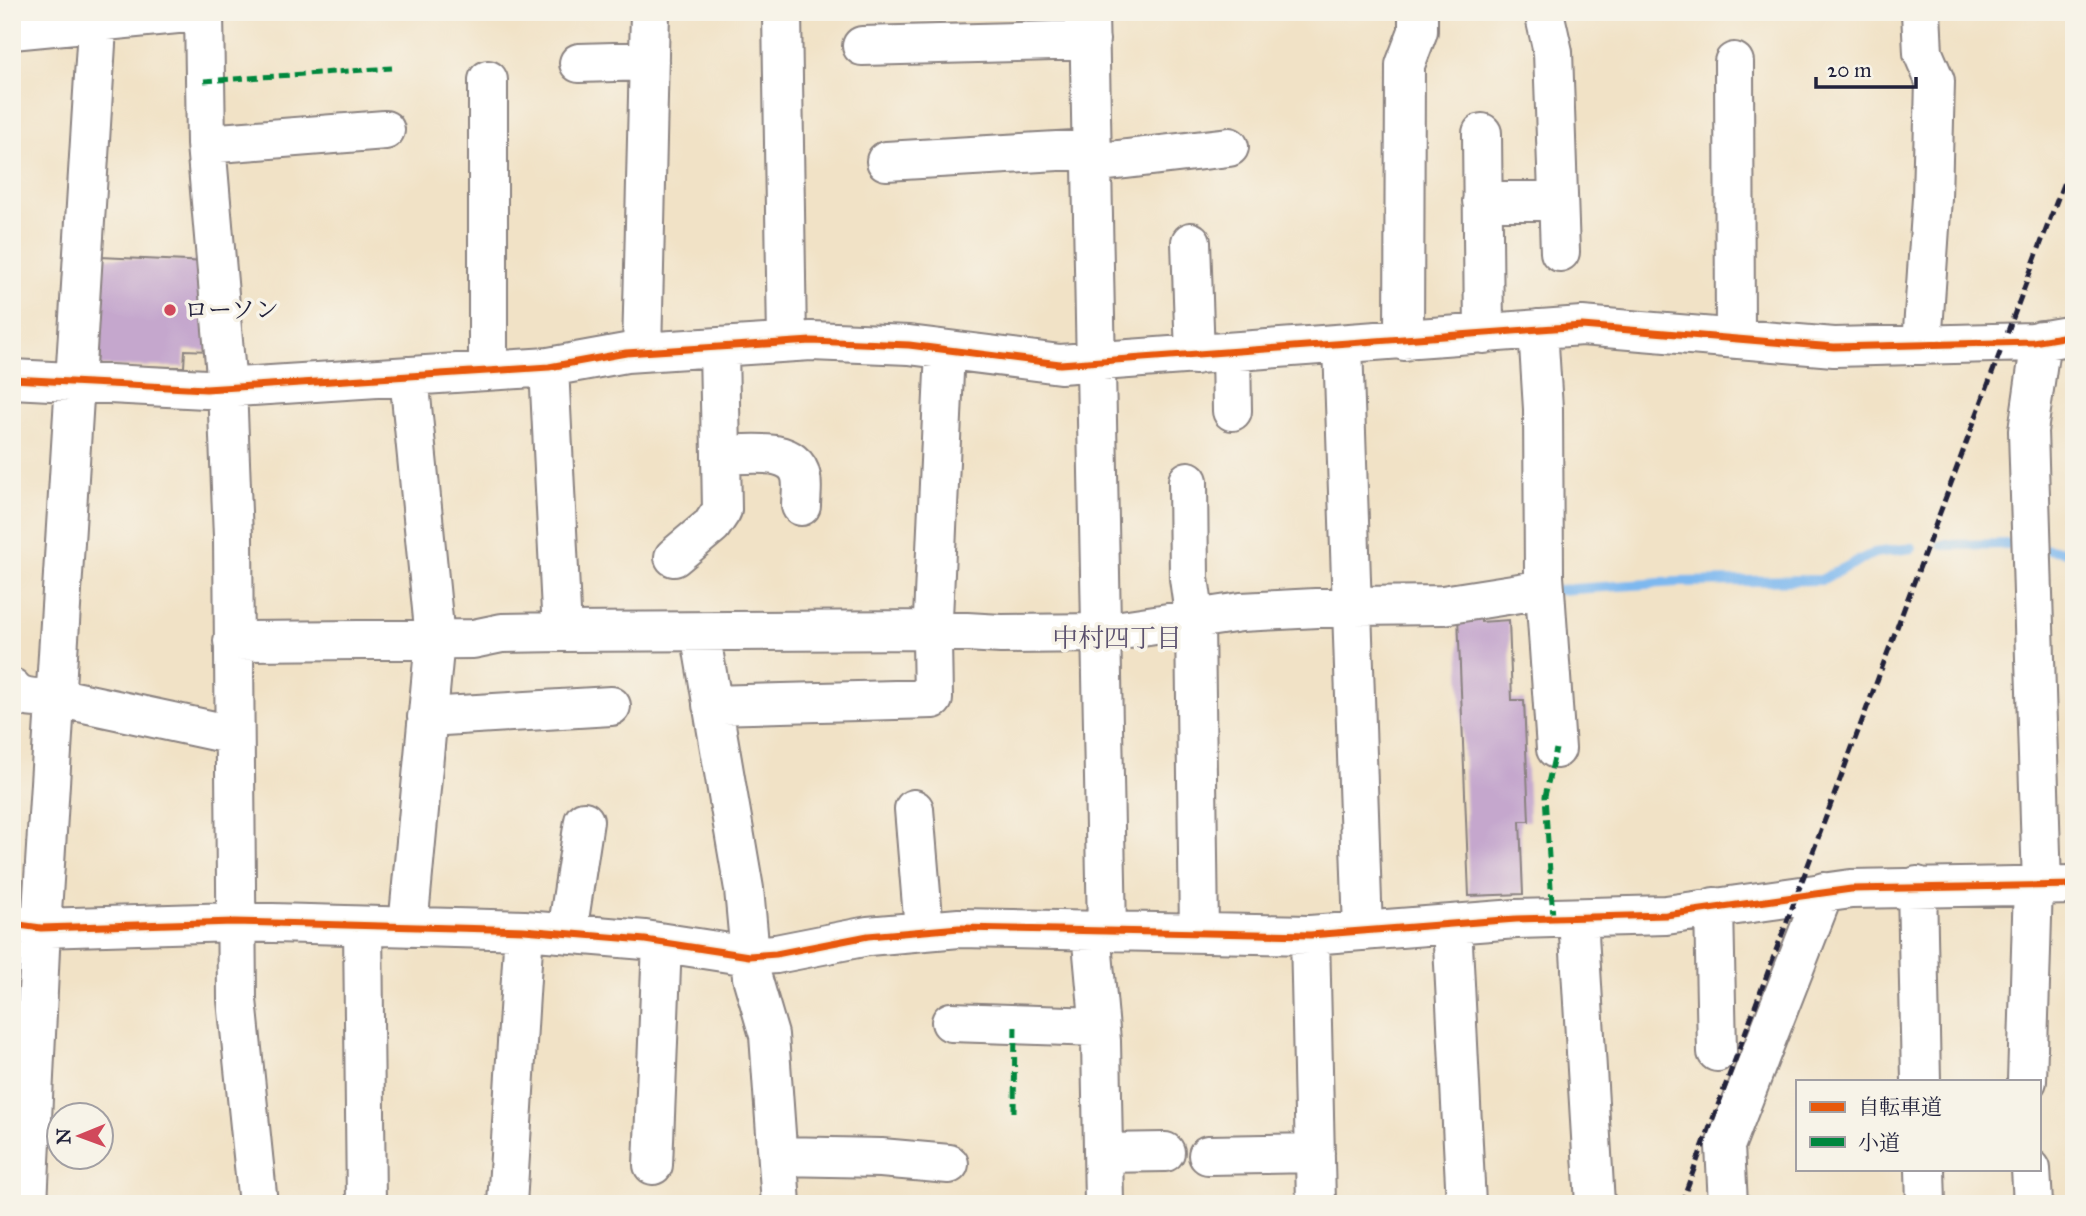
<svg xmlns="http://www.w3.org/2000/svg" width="2086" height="1216" font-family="'IM FELL Great Primer','Noto Serif JP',serif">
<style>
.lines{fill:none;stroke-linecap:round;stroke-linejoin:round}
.stream{stroke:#7db8ef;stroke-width:10}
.building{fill:#c5a7cd}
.minor-casing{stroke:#8a8280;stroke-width:42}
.minor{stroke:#fff;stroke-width:38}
.rail{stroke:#22223b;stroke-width:5;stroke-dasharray:10 5;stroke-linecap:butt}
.quiet{stroke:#00873e;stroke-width:5;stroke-dasharray:10 5;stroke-linecap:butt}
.cycleway-casing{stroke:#f7f3e8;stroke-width:11}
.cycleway{stroke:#e8590c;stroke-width:7}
.poi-dot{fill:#d1495b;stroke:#f7f3e8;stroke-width:2.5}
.labels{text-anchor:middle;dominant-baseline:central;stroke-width:7;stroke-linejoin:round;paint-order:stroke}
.poi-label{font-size:24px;fill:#22223b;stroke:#f7f3e8;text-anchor:start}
.neighbourhood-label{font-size:26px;fill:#5b516e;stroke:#f7f3e8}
</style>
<rect width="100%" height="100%" fill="#f7f3e8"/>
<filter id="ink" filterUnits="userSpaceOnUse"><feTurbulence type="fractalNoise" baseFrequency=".0143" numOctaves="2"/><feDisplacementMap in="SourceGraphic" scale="14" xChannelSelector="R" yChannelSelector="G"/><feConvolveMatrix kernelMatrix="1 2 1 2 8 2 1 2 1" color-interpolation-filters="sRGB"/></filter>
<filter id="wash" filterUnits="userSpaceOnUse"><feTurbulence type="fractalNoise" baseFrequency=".00686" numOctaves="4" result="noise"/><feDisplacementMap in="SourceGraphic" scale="28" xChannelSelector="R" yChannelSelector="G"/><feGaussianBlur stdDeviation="1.57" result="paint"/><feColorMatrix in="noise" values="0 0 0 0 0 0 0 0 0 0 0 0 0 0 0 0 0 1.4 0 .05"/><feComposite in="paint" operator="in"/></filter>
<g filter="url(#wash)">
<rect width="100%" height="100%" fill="#f1e2c6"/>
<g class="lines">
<!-- stream -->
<path class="stream" d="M1942,545L2015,544
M2048,549L2074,553
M1559,590L1677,582L1821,580L1874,553L1912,548"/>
</g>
<g id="blocks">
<!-- building -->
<path class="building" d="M100,257L208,262L210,351L185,350L184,367L96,366Z
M1480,614L1481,622L1509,620L1512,700H1524L1529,821H1520L1523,894L1469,896L1458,615Z"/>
</g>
</g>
<g filter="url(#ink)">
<use href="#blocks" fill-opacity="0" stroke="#8a8280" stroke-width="2"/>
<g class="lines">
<defs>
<path id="minor" d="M204,12L206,144L227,387L233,537L237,1000L258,1204
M782,12L787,342
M1089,12L1107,931
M1544,12L1553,52L1560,252
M1921,12L1923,53L1935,81L1932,198L1922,345
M12,30L198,12
M862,46L1090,40
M1734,62L1735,339
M579,63L649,61
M1482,133L1484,334
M206,144L385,130
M886,161L1092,149
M1092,163L1229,147
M1482,201H1558
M1191,242L1195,355
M1538,329L1543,409L1544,576L1556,749
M2041,340L2028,431L2042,886
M1404,341L1405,65L1418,31V12
M1343,345L1363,931
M642,352L650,12
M1231,352L1232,411
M549,367L562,632
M488,370V80
M12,379L206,389L549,367L626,353L811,341L909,345L1060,364L1582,326L1834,347L2033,342L2074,335
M721,455C744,455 795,445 801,477C803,486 801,497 801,506
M1188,481L1189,578L1195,621L1199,933
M674,557L712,525L722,510L719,347
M700,632L744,889L752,977L769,1035L781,1204
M233,641L473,639L502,633L562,632L932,630L1001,634L1102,633L1241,612L1354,606L1443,605L1545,589
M12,688C22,701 41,698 56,697L233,735
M712,705L933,699L932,640L945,350
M427,717L611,706
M914,809L924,930
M1917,886L1921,1081
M1714,907L1717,1052
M1578,918L1595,1204
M12,924L41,928L234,922L524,930L645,940L749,956L776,954L868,936L959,928L1310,935L1516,919L1666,915L1851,889L2074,885
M1452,924L1466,1204
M363,926L366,1204
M408,927L435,639L409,376
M1091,931L1101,1041L1104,1204
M567,933L584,821
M1310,935L1316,1204
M951,1022L1099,1027
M2027,1081L2033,885
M1103,1153L1165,1152
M1208,1155L1315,1153
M780,1156L881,1158L949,1164
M653,1165L662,943
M1925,1169L1926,1204
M2031,1169L2033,1204
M28,1204L41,928L98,12
M507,1204L524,930
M1728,1204L1725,1146L1824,892"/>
</defs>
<!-- minor casing -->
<use href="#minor" class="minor-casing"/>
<!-- minor -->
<use href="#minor" class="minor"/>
<!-- rail -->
<path class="rail" d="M1681,1204L2074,155"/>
<!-- quiet -->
<path class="quiet" d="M12,14L17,12
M204,81L392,68
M1553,918L1545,796L1556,749
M1014,1112L1015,1024"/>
<defs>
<path id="cycleway" d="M12,379L206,389L549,367L626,353L811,341L909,345L1060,364L1582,326L1834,347L2033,342L2074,335
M12,924L41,928L234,922L524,930L645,940L749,956L776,954L868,936L959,928L1310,935L1516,919L1666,915L1851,889L2074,885"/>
</defs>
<!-- cycleway casing -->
<use href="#cycleway" class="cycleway-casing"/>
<!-- cycleway -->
<use href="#cycleway" class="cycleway"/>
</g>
</g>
<!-- markers -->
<circle class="poi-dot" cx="170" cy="310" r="7"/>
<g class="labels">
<!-- poi labels -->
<g class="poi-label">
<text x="184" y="310">ローソン</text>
</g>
<!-- neighbourhood labels -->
<g class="neighbourhood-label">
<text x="1117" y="638">中村四丁目</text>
</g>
</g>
<!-- margin -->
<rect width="2086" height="1216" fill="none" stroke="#f7f3e8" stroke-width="42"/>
<!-- legend -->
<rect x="1796" y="1080" width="245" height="91" fill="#f7f3e8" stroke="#a29fa3" stroke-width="2"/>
<rect x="1810" y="1102" width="35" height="10" fill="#e8590c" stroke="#a29fa3" stroke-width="2"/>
<text x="1858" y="1114" font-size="21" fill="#22223b">自転車道</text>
<rect x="1810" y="1137" width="35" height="10" fill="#00873e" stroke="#a29fa3" stroke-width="2"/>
<text x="1858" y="1150" font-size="21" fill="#22223b">小道</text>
<!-- north arrow -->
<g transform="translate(80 1136) rotate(269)"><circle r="33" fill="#f7f3e8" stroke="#a29fa3" stroke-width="2"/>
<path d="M0-5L12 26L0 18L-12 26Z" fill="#d1495b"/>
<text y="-10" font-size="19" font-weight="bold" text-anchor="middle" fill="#22223b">N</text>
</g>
<!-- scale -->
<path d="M1816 77v10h100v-10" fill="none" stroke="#22223b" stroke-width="3.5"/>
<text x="1827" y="77" font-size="21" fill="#22223b" stroke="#f7f3e8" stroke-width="5" paint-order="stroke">20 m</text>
</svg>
